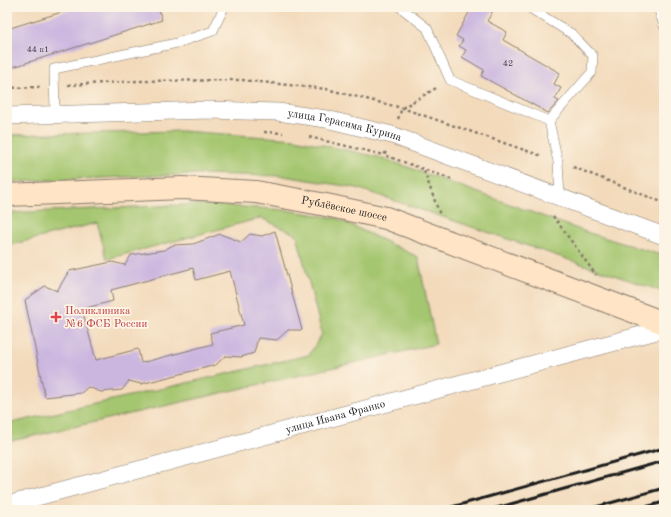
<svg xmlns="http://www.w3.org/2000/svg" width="671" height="517" font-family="'Old Standard TT',serif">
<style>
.green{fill:#a5c66f;stroke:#607146}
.building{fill:#cbb6e0;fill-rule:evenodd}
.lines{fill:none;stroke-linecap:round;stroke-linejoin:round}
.lane-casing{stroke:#887b6c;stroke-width:10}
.street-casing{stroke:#887b6c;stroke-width:18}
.secondary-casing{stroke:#887b6c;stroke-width:24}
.path{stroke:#887b6c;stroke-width:2.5;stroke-dasharray:3 3;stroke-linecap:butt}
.lane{stroke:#fff;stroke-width:9}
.street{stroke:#fff;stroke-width:17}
.secondary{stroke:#ffe4c6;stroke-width:22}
.rail{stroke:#1c1c1c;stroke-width:3}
.health-dot{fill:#e0444e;stroke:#fcf5e5;stroke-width:1.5}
.labels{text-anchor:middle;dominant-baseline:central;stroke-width:3.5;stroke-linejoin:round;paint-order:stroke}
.number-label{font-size:9px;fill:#48424d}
.street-label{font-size:11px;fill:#1c1c1c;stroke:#fcf5e5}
.health-label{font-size:11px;fill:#be3a42;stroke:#fcf5e5;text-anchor:start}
</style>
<rect width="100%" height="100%" fill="#fcf5e5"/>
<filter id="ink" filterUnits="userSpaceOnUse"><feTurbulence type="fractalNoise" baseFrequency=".025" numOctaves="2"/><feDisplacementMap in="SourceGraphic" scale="8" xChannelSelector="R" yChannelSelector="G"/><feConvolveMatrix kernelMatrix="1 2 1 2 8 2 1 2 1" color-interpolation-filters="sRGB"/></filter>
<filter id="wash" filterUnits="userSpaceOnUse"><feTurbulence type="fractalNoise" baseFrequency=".012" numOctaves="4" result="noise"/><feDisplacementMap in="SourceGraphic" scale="16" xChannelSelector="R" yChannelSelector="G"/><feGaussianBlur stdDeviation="0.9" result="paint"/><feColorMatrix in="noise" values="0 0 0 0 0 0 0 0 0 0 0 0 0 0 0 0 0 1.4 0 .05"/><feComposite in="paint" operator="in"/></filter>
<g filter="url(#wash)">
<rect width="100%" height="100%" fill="#f3dabb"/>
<!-- green -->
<path class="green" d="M182,131L295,139L383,158L586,232L664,256V292L357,188L284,176L196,174L7,182V135Z
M202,204L286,210L336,218L418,257L436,344L7,442V424L309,355L322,334L297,235L261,218L107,259L97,223L7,246V213Z"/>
<g id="blocks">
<!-- building -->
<path class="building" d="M78,7H158L162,20L7,69V29Z
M472,7H495L487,21L507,32L503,40L560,73L554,84L561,88L555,99L559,101L548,113L481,76L484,70L462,57L466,50L459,46L463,40L456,36Z
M275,231L302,330H288L277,340L258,338L254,353L241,357L225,356L216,365L141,384L129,381L122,390L101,392L88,387L81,393L45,397L25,300L45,286L57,291L69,271L112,262L125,265L131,255L164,250L173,245L193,244L220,234L241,242L250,234L262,236ZM193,268L196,280L230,271L244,325L210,333L213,344L141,363L138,349L96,360L82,309L113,301L111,290Z"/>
</g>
</g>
<g filter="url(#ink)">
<use href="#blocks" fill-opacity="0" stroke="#887b6c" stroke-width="1"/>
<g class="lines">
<defs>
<path id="lane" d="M400,7L427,28L450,80L549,121L592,72L593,56L572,34L528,7
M658,7L664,26
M55,115L54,69L177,43L213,31L224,7
M549,121L558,162L560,197"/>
<g id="street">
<path id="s1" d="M7,116L209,110L278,112L326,119L392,135L664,236"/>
<path id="s2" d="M7,505L664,329"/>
</g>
<g id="secondary">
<path id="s3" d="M7,195L182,188L256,192L326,205L386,218L664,323"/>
</g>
</defs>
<!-- lane casing -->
<use href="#lane" class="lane-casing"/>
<!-- street casing -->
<use href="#street" class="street-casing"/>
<!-- secondary casing -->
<use href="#secondary" class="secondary-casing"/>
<!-- path -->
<path class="path" d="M68,85L139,81L242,80L326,89L402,108L542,156
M7,88L41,87
M398,119L402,108L438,87
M264,132L283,133
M309,137L384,155
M386,152L384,155L451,179
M573,167L664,203
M424,171L440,215
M553,216L596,275"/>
<!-- lane -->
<use href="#lane" class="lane"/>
<!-- street -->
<use href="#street" class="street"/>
<!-- secondary -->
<use href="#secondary" class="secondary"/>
<!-- rail -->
<path class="rail" d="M441,510L664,448
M489,510L664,461
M585,510L664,488
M634,510L664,502"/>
</g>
</g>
<!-- markers -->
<path class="health-dot" d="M54 311h4v4h4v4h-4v4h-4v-4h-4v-4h4z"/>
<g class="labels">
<!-- number labels -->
<g class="number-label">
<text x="38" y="49">44 к1</text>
<text x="508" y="63">42</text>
</g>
<!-- street labels -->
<g class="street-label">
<text stroke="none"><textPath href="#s1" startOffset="339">улица Герасима Курина</textPath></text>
<text stroke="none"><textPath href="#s3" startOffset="339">Рублёвское шоссе</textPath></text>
<text stroke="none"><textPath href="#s2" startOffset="340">улица Ивана Франко</textPath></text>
</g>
<!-- health labels -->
<g class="health-label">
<text x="65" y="311">Поликлиника<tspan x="65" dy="13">№6 ФСБ России</tspan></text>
</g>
</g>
<!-- margin -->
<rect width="671" height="517" fill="none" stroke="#fcf5e5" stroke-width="24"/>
</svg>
